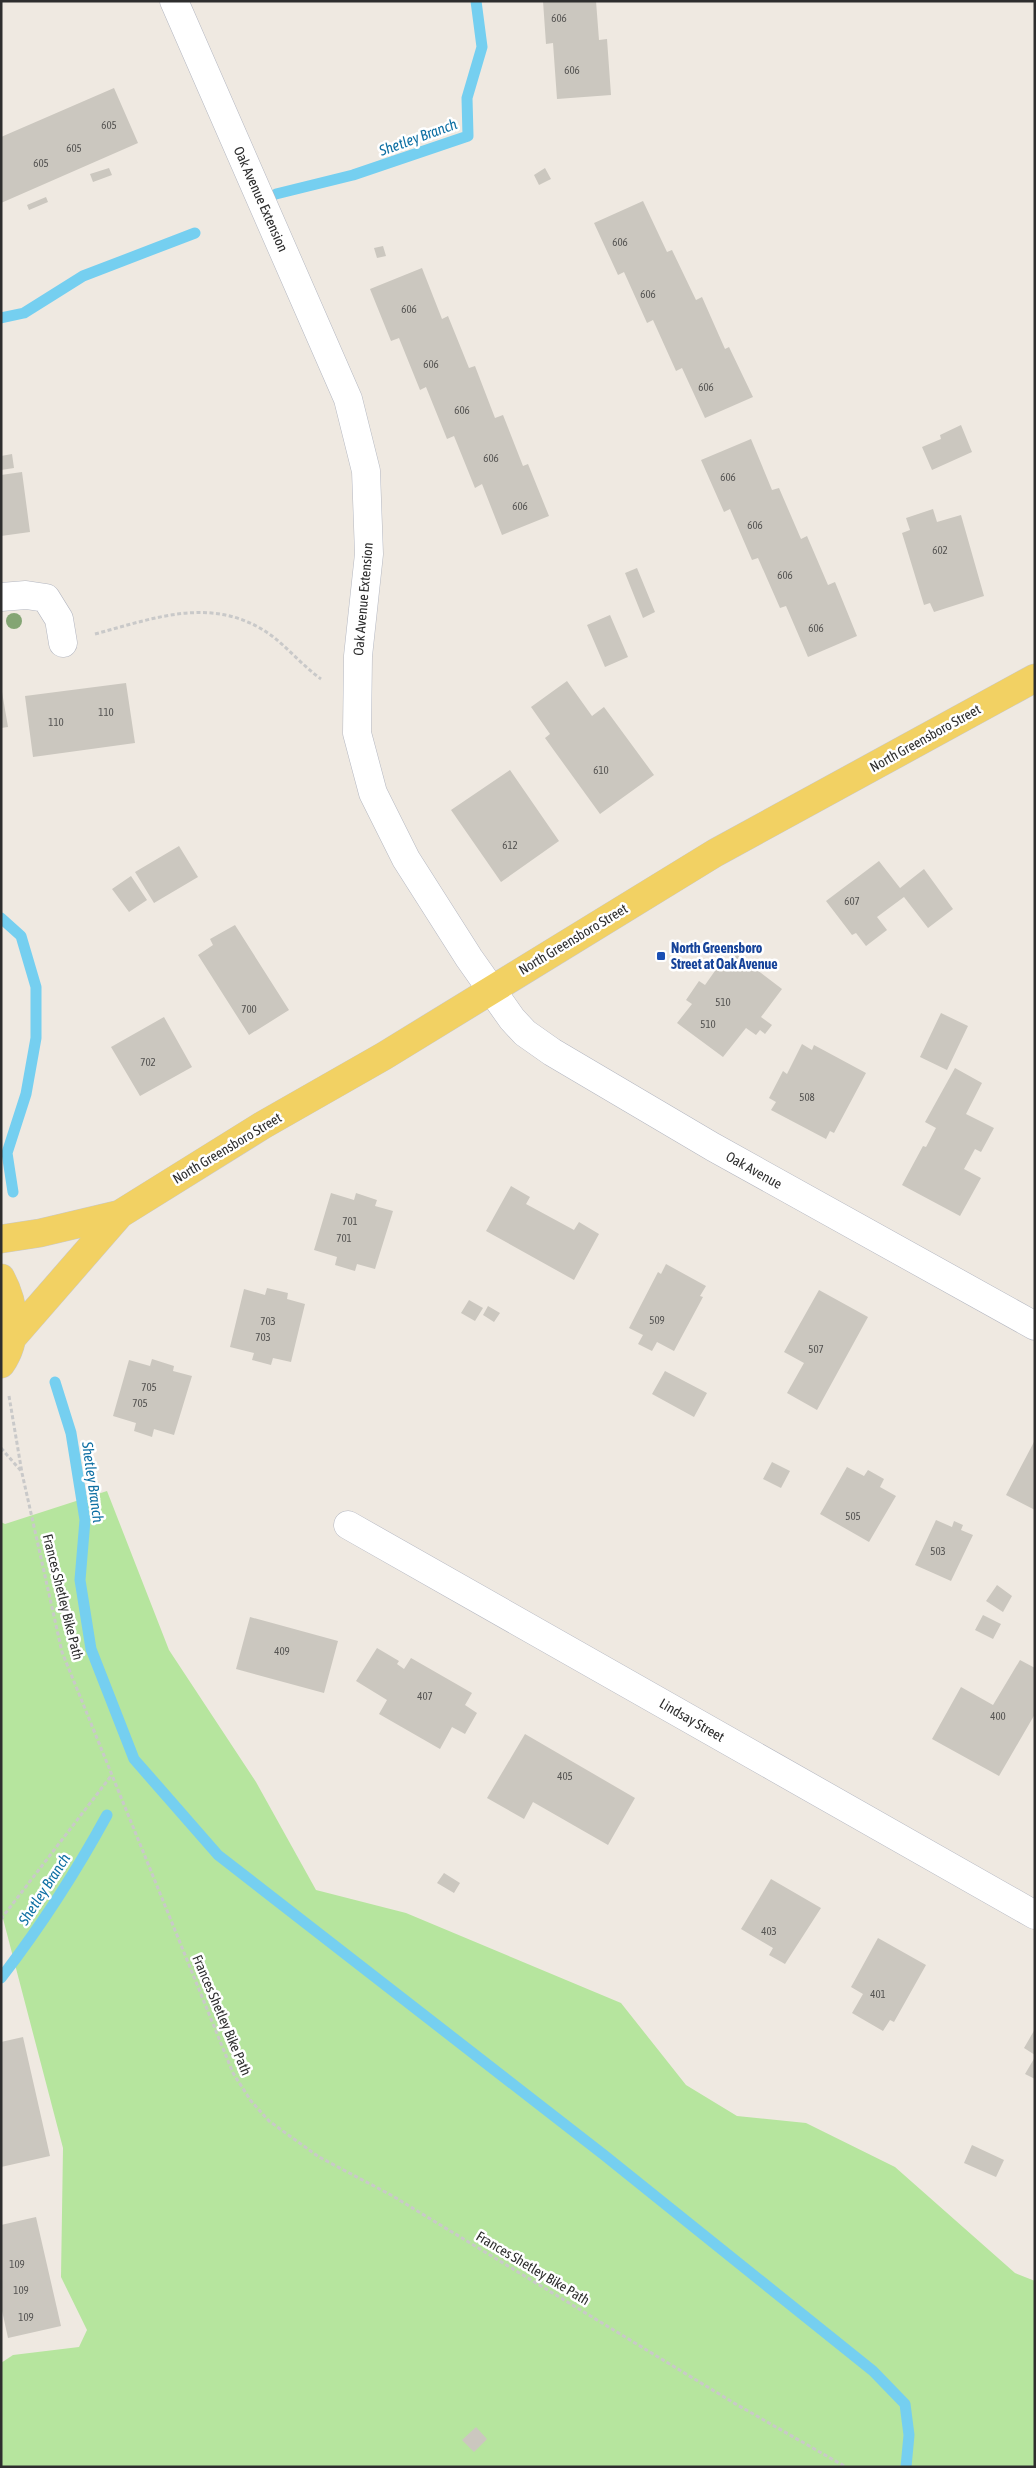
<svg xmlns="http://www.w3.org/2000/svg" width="1036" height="2468" font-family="'Asap Condensed',sans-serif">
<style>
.green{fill:#b6e59e}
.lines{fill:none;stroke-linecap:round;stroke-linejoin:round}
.stream{stroke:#75cff0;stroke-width:11}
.building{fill:#cbc7bf}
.minor-casing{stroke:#b4b7c1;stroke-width:29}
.major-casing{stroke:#c9c9c9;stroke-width:29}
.path{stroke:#c9c9c9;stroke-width:3;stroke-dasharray:4 2.5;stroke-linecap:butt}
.minor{stroke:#fff;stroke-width:28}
.major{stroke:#f2d163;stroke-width:28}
.tree{fill:#84a574}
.transit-dot{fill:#1a4fb4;stroke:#fff;stroke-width:2}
.labels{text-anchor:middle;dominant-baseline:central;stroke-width:5;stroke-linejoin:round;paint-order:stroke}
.number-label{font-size:11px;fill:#555452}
.street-label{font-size:14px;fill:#2e2e2e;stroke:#fff}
.transit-label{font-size:14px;font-weight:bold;fill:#164399;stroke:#fff;text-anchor:start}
.water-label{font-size:15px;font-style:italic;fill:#0d6fa3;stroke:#fff}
</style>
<rect width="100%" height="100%" fill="#efe9e1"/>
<!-- green -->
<path class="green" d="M107,1491L169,1650L256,1782L316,1890L406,1913L621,2003L686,2085L737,2116L806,2123L895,2167L1015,2273L1035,2281V2467H1V2363L13,2355L79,2347L87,2330L61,2277L63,2148L1,1911V1522L5,1524Z"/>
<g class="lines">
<!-- stream -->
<path class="stream" d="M276,194L353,175L468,136L467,98L482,47L476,1
M1,318L24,313L83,276L195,233
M1,918L21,936L36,987V1038L26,1094L7,1153L13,1192
M55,1382L71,1433L85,1520L80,1580L91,1649L134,1759L218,1855L604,2155L873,2371L905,2404L909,2435L906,2467
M1,1978C41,1926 76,1872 107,1815"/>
</g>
<!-- building -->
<path class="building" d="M543,1H596L599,40L607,39L611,95L557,99L553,43L546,44Z
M114,88L138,143L1,203V137Z
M109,168L112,175L93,182L90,174Z
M545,168L551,179L539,185L534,175Z
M46,197L48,202L29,210L27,205Z
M643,201L667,252L672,250L696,300L702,297L725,349L729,347L753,397L705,418L682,368L676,371L653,320L647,323L624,272L618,275L594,223Z
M383,246L386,256L377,258L374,248Z
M422,268L442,319L448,316L469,368L475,366L495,418L503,415L523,466L528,464L549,516L502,535L482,484L475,488L454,436L447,439L426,387L420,390L399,338L391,341L370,289Z
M961,425L972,452L932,470L922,447L941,439L940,435Z
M751,439L772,490L779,488L801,539L807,536L828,585L835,582L857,636L808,657L786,606L780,608L758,558L752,560L730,509L724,512L701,460Z
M12,454L14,468L1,470V456Z
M22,472L30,532L1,536V475Z
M933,509L937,522L961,515L984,596L934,612L930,603L924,605L902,533L910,530L906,518Z
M637,568L655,612L643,618L625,573Z
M610,615L628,657L605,667L587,625Z
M567,681L592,716L604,707L654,775L600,814L545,738L550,734L531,707Z
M126,683L135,743L33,757L25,696Z
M1,686L8,727L1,728Z
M510,770L559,841L501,882L451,810Z
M179,846L198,877L154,903L135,872Z
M879,861L900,888L924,869L953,909L928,928L904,897L877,917L887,930L866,946L856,933L852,935L826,901Z
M131,876L147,900L129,912L112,889Z
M235,925L289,1010L249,1035L198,955L213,945L210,939Z
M736,954L782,989L761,1017L772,1025L765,1034L760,1030L756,1035L746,1028L723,1057L677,1023L692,1004L686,1000L699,981L705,985L717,968L722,972Z
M941,1013L968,1026L947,1070L920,1057Z
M164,1017L192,1067L140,1096L111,1047Z
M802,1044L812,1050L814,1045L866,1073L834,1133L830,1131L826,1139L771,1110L776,1102L769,1098L783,1071L787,1074Z
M955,1068L982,1083L966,1114L994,1128L981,1152L975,1149L964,1169L981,1178L960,1216L902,1185L923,1146L926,1147L936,1128L925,1122Z
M511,1186L530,1197L526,1204L574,1230L579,1222L599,1234L574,1280L486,1231Z
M331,1193L354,1200L356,1193L377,1200L375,1206L393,1211L375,1269L357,1264L355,1271L335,1265L337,1257L314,1250Z
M666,1264L706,1286L700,1296L703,1297L674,1351L657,1342L652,1351L638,1344L643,1335L629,1328L658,1272L661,1274Z
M267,1288L288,1293L287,1299L305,1304L291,1362L273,1358L271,1365L252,1360L254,1353L230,1347L244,1289L265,1295Z
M819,1290L868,1317L817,1410L787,1393L804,1363L784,1352Z
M469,1300L483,1308L475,1321L461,1313Z
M488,1306L500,1313L494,1322L483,1315Z
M152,1359L174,1366L173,1371L192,1376L174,1435L154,1429L152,1437L134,1431L136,1423L113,1416L129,1360L150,1366Z
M665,1371L707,1393L694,1417L652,1394Z
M1035,1440V1510L1006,1495Z
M772,1462L790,1471L781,1488L763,1479Z
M847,1467L864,1476L868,1470L884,1479L880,1487L896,1496L869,1542L820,1514Z
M936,1520L952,1527L954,1521L963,1525L961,1530L973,1535L951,1581L915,1565Z
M997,1585L1012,1596L1003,1612L986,1601Z
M983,1615L1001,1624L993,1639L975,1630Z
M250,1617L338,1641L324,1693L236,1669Z
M377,1648L399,1661L397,1664L404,1669L411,1658L472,1693L465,1705L477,1713L465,1734L452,1727L440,1749L379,1714L387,1700L356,1681Z
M1020,1660L1035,1668V1714L999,1776L932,1739L961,1687L993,1705Z
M525,1734L635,1798L608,1845L533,1802L524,1819L487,1798Z
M444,1873L460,1883L454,1893L437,1883Z
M771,1879L821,1908L785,1964L769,1955L773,1948L741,1929Z
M878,1938L926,1965L894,2022L890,2020L883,2031L852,2013L863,1994L851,1987Z
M1035,2029V2055L1024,2048Z
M23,2037L50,2156L1,2167V2042Z
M1035,2057V2079L1025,2074Z
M972,2145L1004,2160L996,2177L964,2163Z
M36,2217L61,2326L8,2338L1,2306V2225Z
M476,2427L487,2439L474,2452L462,2440Z"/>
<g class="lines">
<defs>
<path id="minor" d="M174,1L348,399L366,471L369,554L358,656L357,733L373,793L406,859L469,958L512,1019L525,1033L552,1052L713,1147L1035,1326
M1,597L26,595L46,598L59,619L63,643
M348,1525L1035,1915"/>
<path id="major" d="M1,1239L40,1233L120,1214
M1,1278C15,1304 19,1338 1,1364
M12,1338L120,1214L263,1125L384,1056L715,853L1035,678"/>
</defs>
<!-- minor casing -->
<use href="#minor" class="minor-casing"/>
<!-- major casing -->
<use href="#major" class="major-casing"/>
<!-- path -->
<path class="path" d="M95,634C155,618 215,594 272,636C289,649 303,666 321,679
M9,1396L22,1473L62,1652L233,2073L251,2101L269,2121L319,2157L391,2195L734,2403L846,2467
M1,1448L22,1472
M1,1919L111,1776"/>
<!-- minor -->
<use href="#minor" class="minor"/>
<!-- major -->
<use href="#major" class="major"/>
</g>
<!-- trees -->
<circle class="tree" cx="14" cy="621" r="8"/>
<!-- markers -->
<rect class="transit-dot" x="656" y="951" width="10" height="10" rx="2.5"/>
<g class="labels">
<!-- number labels -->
<g class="number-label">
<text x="559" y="18">606</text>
<text x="572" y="70">606</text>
<text x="109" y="125">605</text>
<text x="74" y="148">605</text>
<text x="41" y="163">605</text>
<text x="620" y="242">606</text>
<text x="648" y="294">606</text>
<text x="409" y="309">606</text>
<text x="431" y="364">606</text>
<text x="706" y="387">606</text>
<text x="462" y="410">606</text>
<text x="491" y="458">606</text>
<text x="728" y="477">606</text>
<text x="520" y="506">606</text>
<text x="755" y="525">606</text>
<text x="940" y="550">602</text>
<text x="785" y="575">606</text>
<text x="816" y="628">606</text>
<text x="106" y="712">110</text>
<text x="56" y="722">110</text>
<text x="601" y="770">610</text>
<text x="510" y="845">612</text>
<text x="852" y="901">607</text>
<text x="723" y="1002">510</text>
<text x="249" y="1009">700</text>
<text x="708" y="1024">510</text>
<text x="148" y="1062">702</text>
<text x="807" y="1097">508</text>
<text x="350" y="1221">701</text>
<text x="344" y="1238">701</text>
<text x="657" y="1320">509</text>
<text x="268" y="1321">703</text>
<text x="263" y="1337">703</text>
<text x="816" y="1349">507</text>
<text x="149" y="1387">705</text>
<text x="140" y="1403">705</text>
<text x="853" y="1516">505</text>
<text x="938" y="1551">503</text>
<text x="282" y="1651">409</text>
<text x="425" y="1696">407</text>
<text x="998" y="1716">400</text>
<text x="565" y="1776">405</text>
<text x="769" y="1931">403</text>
<text x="878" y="1994">401</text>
<text x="17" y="2264">109</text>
<text x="21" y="2290">109</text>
<text x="26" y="2317">109</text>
</g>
<!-- street labels -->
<g class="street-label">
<text transform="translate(261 199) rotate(66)">Oak Avenue Extension</text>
<text transform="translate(363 599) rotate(-85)">Oak Avenue Extension</text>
<text transform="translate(925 738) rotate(-29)">North Greensboro Street</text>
<text transform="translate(573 939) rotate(-31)">North Greensboro Street</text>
<text transform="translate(227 1148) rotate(-31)">North Greensboro Street</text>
<text transform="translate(754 1170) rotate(29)">Oak Avenue</text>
<text transform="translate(63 1597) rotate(76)">Frances Shetley Bike Path</text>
<text transform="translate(692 1720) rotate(30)">Lindsay Street</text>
<text transform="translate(222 2015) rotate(67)">Frances Shetley Bike Path</text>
<text transform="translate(533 2268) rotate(31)">Frances Shetley Bike Path</text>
</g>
<!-- transit labels -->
<g class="transit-label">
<text x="671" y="948">North Greensboro<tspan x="671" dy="16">Street at Oak Avenue</tspan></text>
</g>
<!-- water labels -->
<g class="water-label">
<text transform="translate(418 137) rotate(-20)">Shetley Branch</text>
<text transform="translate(93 1482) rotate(82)">Shetley Branch</text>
<text transform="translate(44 1889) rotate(-57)">Shetley Branch</text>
</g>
</g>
<!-- border -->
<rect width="1036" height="2468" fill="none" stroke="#2e2e2e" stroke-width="5"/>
</svg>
